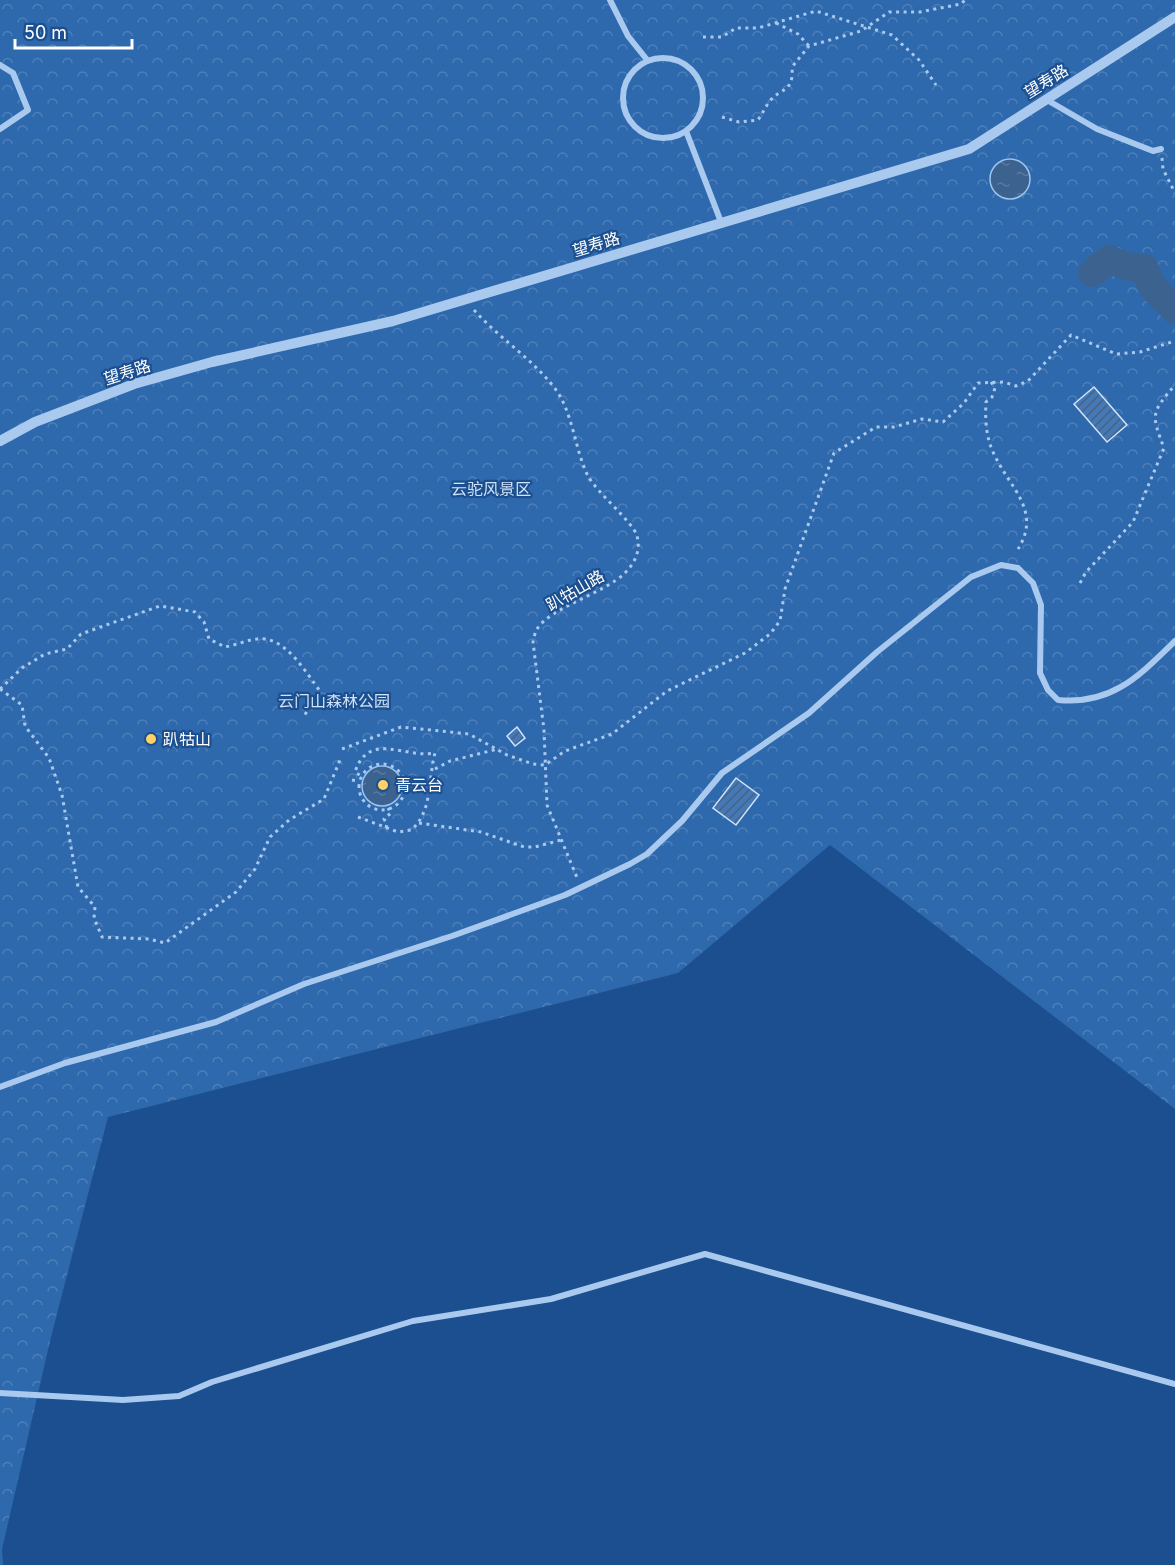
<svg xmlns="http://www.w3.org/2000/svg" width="1175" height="1565" font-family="Inter,'Noto Sans SC',sans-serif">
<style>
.park{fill:url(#park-crowns)}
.water{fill:url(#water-ripples);stroke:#9cc4f0;stroke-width:1.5}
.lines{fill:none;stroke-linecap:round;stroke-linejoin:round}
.river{stroke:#3c6290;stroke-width:28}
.building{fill:url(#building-hatch);stroke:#cfe3fa;stroke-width:1.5}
.path{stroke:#a9c9ee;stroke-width:3;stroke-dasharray:3 4.5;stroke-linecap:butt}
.minor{stroke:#a9c9ee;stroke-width:6}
.tertiary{stroke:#a9c9ee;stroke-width:10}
.poi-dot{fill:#ffd166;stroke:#1b4f8f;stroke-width:2}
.labels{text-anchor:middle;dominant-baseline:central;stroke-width:4.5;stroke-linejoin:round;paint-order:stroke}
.street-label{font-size:16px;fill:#fff;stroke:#1b4f8f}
.park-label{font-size:16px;fill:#cfe3fa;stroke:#1b4f8f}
.poi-label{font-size:16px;fill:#fff;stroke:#1b4f8f;text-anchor:start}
</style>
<defs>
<pattern id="park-crowns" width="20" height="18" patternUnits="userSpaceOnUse" patternTransform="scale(1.5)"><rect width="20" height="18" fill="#2e69ad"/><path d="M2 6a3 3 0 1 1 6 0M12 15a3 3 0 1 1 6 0" fill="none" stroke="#4d80b9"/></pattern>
<pattern id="water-ripples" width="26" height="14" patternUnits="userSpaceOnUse" patternTransform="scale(1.5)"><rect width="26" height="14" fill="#3c6290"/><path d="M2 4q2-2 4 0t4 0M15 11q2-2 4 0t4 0" fill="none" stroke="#597aa1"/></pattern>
<pattern id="building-hatch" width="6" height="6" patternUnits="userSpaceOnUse" patternTransform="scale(1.5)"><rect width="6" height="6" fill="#4478b7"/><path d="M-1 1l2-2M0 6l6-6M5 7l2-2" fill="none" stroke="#486282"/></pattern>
</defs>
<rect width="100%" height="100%" fill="#1b4f8f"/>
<!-- park -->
<path class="park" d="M0,0H1175V1109L830,845L678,973L108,1117L51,1337L2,1549L3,1565H0Z"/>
<!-- water -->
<path class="water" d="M990 179a20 20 0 1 1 40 0a20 20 0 1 1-40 0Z
M362 786a20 20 0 1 1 40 0a20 20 0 1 1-40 0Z"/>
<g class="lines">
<!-- river -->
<path class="river" d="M1092,273L1109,259L1129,267L1144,268L1154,289L1175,310"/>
</g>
<!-- building -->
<path class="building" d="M1094,387L1127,425L1107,442L1074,404Z
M517,727L525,738L515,746L507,736Z
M736,778L759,795L736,825L713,808Z"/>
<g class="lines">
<!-- path -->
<path class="path" d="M776,23L798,34L809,46
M703,37H722L736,28H758L816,11L892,35L919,60L936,85
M722,117L739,122L758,120C762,114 765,108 769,102C781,87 794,93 792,67L809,46L861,31L889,12H920L961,4L965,0
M1162,158L1163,169L1175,193
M474,310C498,337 531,358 553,386C573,410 574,448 588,476C599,495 633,522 637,536C641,550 635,563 625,573C603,594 551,607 537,629C535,632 534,638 533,642L544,730L547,805L578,880
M991,382L995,388L992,397L986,402C985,421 986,439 995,456C1010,488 1042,511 1018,549
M1080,583L1086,572L1133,522L1164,448C1151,414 1151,413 1175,385
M0,689L22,705L25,726L49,758L62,795L78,887L95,907L94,918L102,937L149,939L165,943L236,892L255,869L270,837L289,820L324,799L340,760
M0,689L22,668L45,654L67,649L81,634L160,606L195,612L204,622L209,639L225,647C236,645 247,640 257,639C285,635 306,673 320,691L311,702L305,715
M342,749L401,727L469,734L507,755L533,764L545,765L565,751L612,734L667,691L745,653L770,634L780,621L785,589L834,453L876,427H894L922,419L943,422L964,403L978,383L1004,382L1016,386L1028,381L1071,335L1116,354L1140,352L1175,341
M359 787a23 23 0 1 1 46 0a23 23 0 1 1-46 0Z
M435,769L450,761L498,749
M352,780L359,781
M358,817L398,832L411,830C433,812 428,778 435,753C405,759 369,730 355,772L361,776
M419,823L481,832L524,847H535L561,840
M386,828L387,824L384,819L391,813L388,808"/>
<!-- minor -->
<path class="minor" d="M610,0L628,36L648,61
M623 98a40 40 0 1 1 80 0a40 40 0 1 1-80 0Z
M0,65L13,73L28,110L0,129
M1047,100L1097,129L1153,151L1161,149
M686,131L721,222
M0,1087L65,1063L216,1022L304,984L452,936L565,895L630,864L647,854L682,821L722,773L809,713L877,652L971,577L1001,565L1018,568L1033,583L1041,605L1040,673L1048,690L1058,700C1112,705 1139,676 1175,641
M0,1393L123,1400L179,1396L212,1382L413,1321L551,1299L705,1254L1175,1384"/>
<!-- tertiary -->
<path class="tertiary" d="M0,441L35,422L134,384L212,362L393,321L969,149L1175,17"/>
</g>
<!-- markers -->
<g class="poi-dot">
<circle cx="151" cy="739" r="6"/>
<circle cx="383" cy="785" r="6"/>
</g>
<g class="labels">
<!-- street labels -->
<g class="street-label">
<text transform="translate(1046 81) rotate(-32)">望寿路</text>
<text transform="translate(596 244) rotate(-17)">望寿路</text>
<text transform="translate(127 372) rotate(-18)">望寿路</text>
<text transform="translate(575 590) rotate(-30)">趴牯山路</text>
</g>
<!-- park labels -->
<g class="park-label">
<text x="491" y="489">云驼风景区</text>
<text x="334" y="701">云门山森林公园</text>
</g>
<!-- poi labels -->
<g class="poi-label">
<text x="163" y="739">趴牯山</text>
<text x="395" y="785">青云台</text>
</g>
</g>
<!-- scale -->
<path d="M15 39v9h117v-9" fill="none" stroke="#ffffff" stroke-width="3"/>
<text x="24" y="39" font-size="18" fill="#ffffff" stroke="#1b4f8f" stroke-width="4.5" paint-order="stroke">50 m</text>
</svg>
